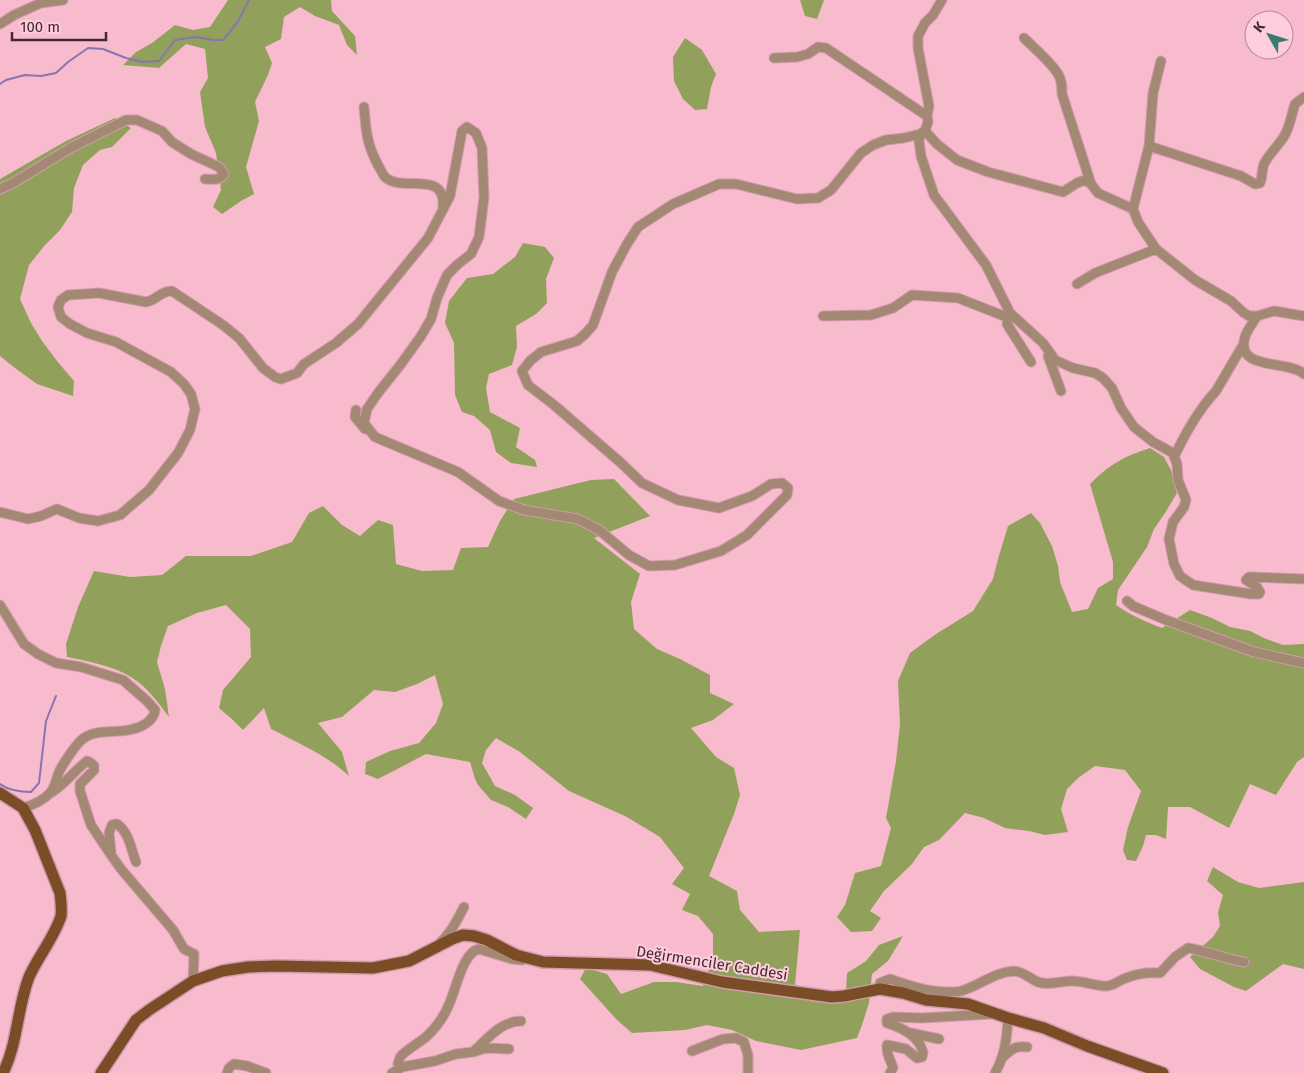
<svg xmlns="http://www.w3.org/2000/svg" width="1304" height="1073" font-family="'Fira Sans',sans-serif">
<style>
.forest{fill:#91a15b}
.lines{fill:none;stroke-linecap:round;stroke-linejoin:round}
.stream{stroke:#8973b2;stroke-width:2}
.minor-casing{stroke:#d09baa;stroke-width:11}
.major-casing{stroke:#d09baa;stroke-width:14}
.minor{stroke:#a38874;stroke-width:9}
.major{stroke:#7a4d26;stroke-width:11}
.labels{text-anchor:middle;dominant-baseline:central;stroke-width:4;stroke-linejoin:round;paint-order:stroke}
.street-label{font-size:15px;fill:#402930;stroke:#feccda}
</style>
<rect width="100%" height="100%" fill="#f8bbcd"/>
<!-- forest -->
<path class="forest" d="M228,0H331L332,11L355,36L357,55L347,45L339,25L315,16L300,7L284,17L281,39L265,47L272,63L268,75L255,102L259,121L246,167L254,194L241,201L222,214L213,207L221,190L216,153L205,127L200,92L208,78L205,49L186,44L159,68L123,65L136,52L152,43L175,25L193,30L210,27Z
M800,0H824L817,19L805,16Z
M685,38L702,50L716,74L711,87L707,109L695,110L683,99L674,81L673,57Z
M115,118L131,128L112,147L100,150L83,165L74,188L72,212L60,230L45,245L29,265L20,299L31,323L42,341L57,361L74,381L73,396L37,384L15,368L0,356V179L66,141Z
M523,243L545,247L554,258L546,279L547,303L536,314L516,326L517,347L512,365L489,374L486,388L490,412L520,428L516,447L535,460L537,467L511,463L496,452L490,430L474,416L462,412L455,395L454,343L445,323L449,301L467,278L493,274L515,257Z
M1150,448L1164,457L1171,470L1177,493L1165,513L1154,529L1147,547L1118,590L1116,605C1130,615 1146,622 1162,628L1190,610L1212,618L1230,627L1250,631L1264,638L1283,645L1304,644V757L1297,762L1276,795L1250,784L1229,828L1190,807H1168L1166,839L1156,835H1146L1143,846L1136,861L1127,860L1123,850L1128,827L1141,791L1125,770L1095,766L1078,778L1067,789L1061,809L1068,832L1045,835L1029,831L1005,828L984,818L965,813L939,840L924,847L912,864L884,891L870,911L881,918L872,931L851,932L837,917L845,905L855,873L881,866L891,828L886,818L896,761L900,724L898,681L910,653L936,634L973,611L993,579L998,559L1008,526L1031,513L1040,523L1052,546L1058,566L1060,582L1072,612L1088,609L1098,588L1113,579V562L1090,484C1110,464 1123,457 1150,448Z
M614,479L650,516L594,538L640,574L631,602L634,629L657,649L680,659L710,675V693L734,704L713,720L691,728L716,757L734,768L740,795L734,814L709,876L737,891L740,910L759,932L800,930L795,985L820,991H846L847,973L866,961L879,945L903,936L888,961L872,974L869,1003L863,1022L857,1038L801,1050L756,1041L732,1030L707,1025L685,1030L632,1033L617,1020L580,979L586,968L607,974L621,994L654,982H676L703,986L713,957V934L698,916L682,910L690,894L672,884L684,868L660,837L625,816L569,791L520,752L496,738L486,750L482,763L495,786L515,795L533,808L526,819L508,807L491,800L478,785L475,779L470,762L426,754L378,779L365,774L366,762L390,751L419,743L436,723L443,704L435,675L417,684L395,692L374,690L342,717L318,723L342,752L349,776C327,755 298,743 271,729L264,708L243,730L233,720L219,708L223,690L251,657L250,629L226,605L197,613L168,626L161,646L157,662L165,689L169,717C158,702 147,687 131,677C114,666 87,661 67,657L66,644L78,607L94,571L130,577L162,575L186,556H251L292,542L309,513L323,506L342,525L360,536L378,520L393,525L396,564L422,571L453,570L461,548L488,547L500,521L514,499L591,480Z
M1213,867L1238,882L1259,888L1304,882V969L1283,964L1246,991L1234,987L1200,969L1190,957L1213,937L1220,926L1218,912L1223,895L1207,881Z"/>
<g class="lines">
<!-- stream -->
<path class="stream" d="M0,84L6,80L25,75L41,76L56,73L68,62L88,48L103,49L126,58L143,62L159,61L175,40L196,37L213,40H223L237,23L249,0
M0,784C10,791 20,792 31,792L39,783L46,721L56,696"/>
<defs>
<path id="minor" d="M0,24L14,15L41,3L63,0
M1024,38C1034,48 1051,62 1058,74C1062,80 1062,87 1062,94L1091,184
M774,58L797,57L808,54L818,47L826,48L927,116L928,122L925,131L937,144L957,160L988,172L1063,192L1077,183L1085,180L1091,184L1098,193L1133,209L1138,222L1156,249L1195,280L1231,301L1244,313L1249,316H1257L1274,311L1304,316
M364,107C366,132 367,145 379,167C381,170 383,175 385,177C402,193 446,169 443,207
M927,116L929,106L918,48V36L925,23L933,15L942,0
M923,132L920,134L919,141L921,156L934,195L986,265L1010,313L1043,343L1055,360L1073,368L1095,373L1103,378L1112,388L1121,408L1134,427L1153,442L1173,453L1177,464L1178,480L1186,500L1184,507L1173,522L1169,539L1174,564L1180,576L1193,585L1251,594H1259L1260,592L1257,587L1246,580L1249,577L1304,579
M1149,146L1241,176L1255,184L1260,183C1263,177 1261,171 1264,164C1269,154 1277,147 1283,138C1290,128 1291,116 1295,104L1304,97
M0,189L13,183L72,147L126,120H137L162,131L172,142L191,154L219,167L224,174C219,181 213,179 205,179
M1133,209L1149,146L1153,93L1161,61
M1077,284L1095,273L1156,249
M1010,313L1007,324L1031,362
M823,316L871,315L893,308L912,295L958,298L1009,318
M1257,316C1253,323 1247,330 1245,337C1234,371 1290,360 1304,374
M1048,356L1061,391
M356,410L355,417L365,429
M1174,457C1185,434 1198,410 1216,391L1243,345
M0,512L28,519L41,516L57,509L79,518L98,521L120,515L149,490L178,453L190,430L195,409L191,394L184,384L171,372L116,342L87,333L70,324L61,317L58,307L61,300L68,295L99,293L146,302C157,300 160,291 172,291L223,325L239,338L263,368L275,377L281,379L297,373L304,364L336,343L358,324L428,238L450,196L462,131L467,127L476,133L482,148L484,197L479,237L471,254L458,264L447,275L437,298L431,319L421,336L401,364L378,393L367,409L364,423L375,437L458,472L499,501L524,510L578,519L599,530L629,555L649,566L675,565L721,551L747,535L787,495L788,488L782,483L771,484L752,496L719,508L678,500L642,483L620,462L554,405L528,385L522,371L530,361L541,352L577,341L585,334L593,325L612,272L627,244L638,227L673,204L719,184H736L797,199L818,198L831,190L861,153L873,145L886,140L904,138L920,134
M1127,601L1133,606L1166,620L1254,652L1304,663
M0,605L24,644L38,654L56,663L81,667L123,680L147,701L155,710C154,720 143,727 133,729C117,734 99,728 84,738C77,742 63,764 59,772C56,779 55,788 50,793C43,801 33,805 23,808
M52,792C66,783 74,771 87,761L91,763L94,766V770L80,784V791L91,825L111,855L121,869L173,930L184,949L194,954L193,981
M111,852L109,833L112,825L117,824C129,832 131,849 136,862
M440,943C451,933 457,920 464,907
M880,989V983L890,979C910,986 928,992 949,992C953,992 957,992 961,991C979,986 994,972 1014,971C1023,971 1030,979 1038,982C1048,986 1061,981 1072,981C1084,981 1095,986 1106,986C1114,986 1119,980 1126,978C1138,973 1148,972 1160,973L1175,957L1188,948C1207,951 1225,959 1244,962
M911,1033L939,1039
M509,1049L486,1048L473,1052L456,1054L435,1061L402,1067L398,1064C399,1061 399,1058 401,1056C405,1051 420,1042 426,1037C436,1028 445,1015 450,1002C456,989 463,952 479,949L512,959L522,960
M475,1050C488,1038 502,1021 521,1021
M692,1051L723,1039L736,1038L744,1042L748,1055V1073
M1001,1059C1010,1051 1014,1045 1027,1047
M227,1073L229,1068L234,1064L247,1066L266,1073
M392,1073L402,1067
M890,1073L893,1068C890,1057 886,1056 887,1045L906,1049L917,1058L922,1057L923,1052C918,1035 902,1028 887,1023V1019L893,1017L922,1018L992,1014
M995,1073C1005,1056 1007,1037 1008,1018"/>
<path id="major" d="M0,793L23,808L35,830L60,893C61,901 62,909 61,916C55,936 38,957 29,977C17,1008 18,1043 3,1073
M101,1073L136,1020L149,1010L193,981L222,971L248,967L277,966L373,968L409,961L452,939L463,935L474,936L487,940L516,955L543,962L650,965L722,982L832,997L844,996L880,989L903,993L926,1000L968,1004L1008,1018L1044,1028L1087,1046L1163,1073"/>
</defs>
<!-- minor casing -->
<use href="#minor" class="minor-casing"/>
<!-- major casing -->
<use href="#major" class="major-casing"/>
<!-- minor -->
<use href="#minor" class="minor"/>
<!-- major -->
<use href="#major" class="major"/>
</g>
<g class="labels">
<!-- street labels -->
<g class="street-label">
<text transform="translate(712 963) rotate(9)">Değirmenciler Caddesi</text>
</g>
</g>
<!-- north arrow -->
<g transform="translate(1269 35) rotate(309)"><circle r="24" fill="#feccda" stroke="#b28b96"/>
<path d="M0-4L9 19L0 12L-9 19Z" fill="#377b6e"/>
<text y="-8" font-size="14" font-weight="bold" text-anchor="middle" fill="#402930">K</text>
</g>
<!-- scale -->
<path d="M12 32v8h94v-8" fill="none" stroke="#402930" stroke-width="2.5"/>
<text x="20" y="32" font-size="15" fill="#402930" stroke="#feccda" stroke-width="4" paint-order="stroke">100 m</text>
</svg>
